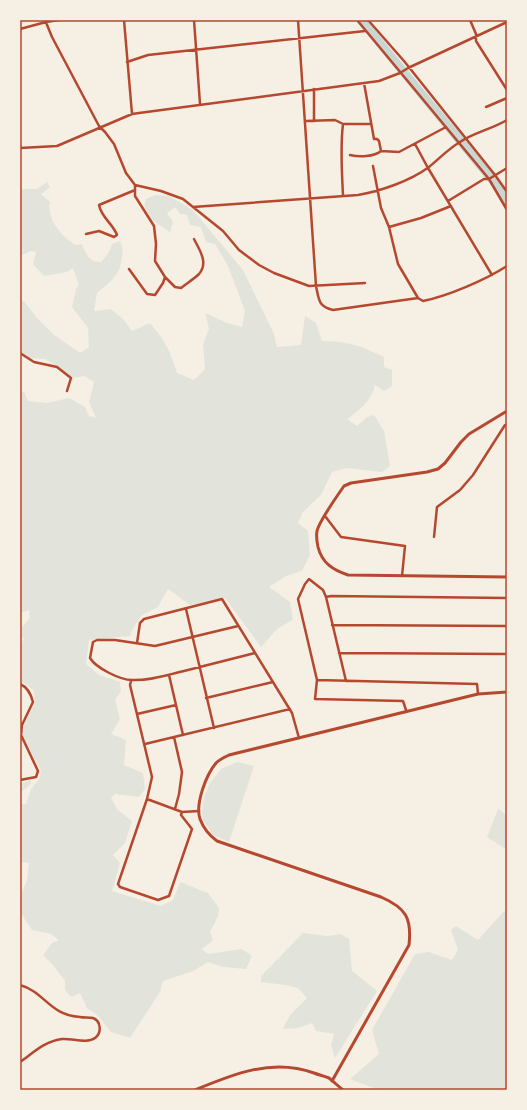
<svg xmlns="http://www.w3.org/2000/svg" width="527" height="1110" font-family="Arial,sans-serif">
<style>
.green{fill:#e2e4dc}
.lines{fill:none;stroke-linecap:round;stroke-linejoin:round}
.river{stroke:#c9d6d2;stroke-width:9}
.minor{stroke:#b5482f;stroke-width:2.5}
.tertiary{stroke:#b5482f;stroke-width:3}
.neatline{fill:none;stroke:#b5482f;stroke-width:1.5}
</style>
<rect width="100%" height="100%" fill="#f6efe4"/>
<!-- green -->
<path class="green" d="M47,182L50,187L41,194L50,202C46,218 62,238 76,245L82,244C86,254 89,262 101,262L108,254L112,244L120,241C123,247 123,250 122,257C120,276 111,281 97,293L94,311L111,309L124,320L132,331L150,323C165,340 171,353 177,373L194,380L205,369L203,344L209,329L205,313L227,323L242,327L245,311L228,266L215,244L206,242L201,227L190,225L187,215L180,214L175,207L167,213L173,222L170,232L152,220L144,206L146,199L155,195L169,196L193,210L243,270L274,334L277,347L301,345L305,316L316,323L322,341C348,341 361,346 384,357V367L392,370V386L384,391L375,385C372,400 359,411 347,419L357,426L367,417L374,415L384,431L390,466L382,472L346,468L332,472L321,495L303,512L298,523L308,531L310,555L302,571L286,576L269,587L290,602L293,620L278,628L261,647L225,598L190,605L168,589L158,607L142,615L132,630L130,636L89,640L86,664L99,675L120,682L121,691L115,700L120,719L111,734L126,740L124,765L143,773L145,789L139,797L115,794L111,798L117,809L132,821L125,843L113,855L120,863L112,891L161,906L173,900L180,882L208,893L219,908L218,916L210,932L213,940L202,949L208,954L242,949L252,956L246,969L223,967L208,962L193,971L163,981L160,992L130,1038L111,1032L97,1015L87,1008L80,993L71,997L65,990V981L52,964L43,955L52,943L59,940L51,934L32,930L22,915L20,908V897L27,880L29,863L20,862V804H26L31,789L40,778L41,770L23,739L22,732L25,723L35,702L34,691L26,684L20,682V644L24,639L20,636V629L30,618L29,610L20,613V392H24L28,401L47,403L69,398L85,407L89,416L96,418L89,402L94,382L84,376L73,378L59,367L45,359L30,358L20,352V300L24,301L37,318L53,334L80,353L89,347L88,328L72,307L76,289L79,285L73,268L67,272L44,276L33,264L36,252L31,251L20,256V189H37Z
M238,762L254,766L229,842L213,835L203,820L202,813L204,797L210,783L222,768Z
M31,780V784L20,793V784Z
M498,809L507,815V850L487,837Z
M507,910V1090H379L350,1079L379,1054L372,1030L415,954L429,952L452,960L458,950L451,930L456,926L478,940L503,912Z
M303,933L327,936L341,934L349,939L352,971L377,991L335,1058L331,1045L334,1034L316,1031L312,1023L298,1028L283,1029C289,1013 297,1009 307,998L298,988L286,985L261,982V976Z"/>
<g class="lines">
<!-- river -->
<path class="river" d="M361,20L494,182L507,203"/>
<!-- minor -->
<path class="minor" d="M45,20L52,37L99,126L105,132L114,144L126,173L135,185V196L154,226L156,244L155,261L165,277L175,287L181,288C187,283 194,279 199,274C209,263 199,249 194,239
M124,20L132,114
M194,20L200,104
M298,20L316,286C319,300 318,306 333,310L418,298
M357,20L489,179L507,210
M368,20L404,61L495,175L507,192
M470,20L476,34V41L507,90
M20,29L46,22L59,20
M127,62L148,55L365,31
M364,83L374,139H377L379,141L381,151L399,152L446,127
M486,107L507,98
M306,121L335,120L343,124H371
M314,121V89
M343,124C340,148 342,172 343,196
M415,144L428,168L492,275
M20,148L57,146L132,114L139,113L379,81L400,73L408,68L507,22
M350,155C359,157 374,157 381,151
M373,166L381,208L389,227L398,264L418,298L423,301C448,296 485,280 507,266
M135,185L161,191L183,199L223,231L239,250L259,265L274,273L309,286L365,283
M448,201L484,179H489L507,168
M193,207L358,195C381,191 410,181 429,167C439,159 448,149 460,142C473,133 492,129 507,120
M389,227L421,218L451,206
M86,234L99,231L114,237L117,235C113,224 101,217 99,205L135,190
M129,269L147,294L155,295L163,283L165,277
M20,353L34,362L57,367L71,378L67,391
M325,516L341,537L405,546L402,576
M434,537L437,507L460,490L473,475L505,425H507
M326,597L331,596L507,598
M186,609L214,728
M332,625L507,626
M238,626L155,646L115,640H97L93,642L90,658C96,668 120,680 132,680C149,681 167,675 184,671C208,665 231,659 255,653
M137,643L140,623L144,619L222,599L292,713L299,738
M339,653L507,654
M169,675L183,735
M317,680L477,684L478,694
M131,681L130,685L152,777L147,799L118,884L120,887L158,900L169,896L192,829L181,815L182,812
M346,681L326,597L323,590L309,579L305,584L298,599L317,680L315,699L403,701L406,710
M20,684C27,687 31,694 33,702L22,725L21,735L38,771L36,777L20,780
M206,698L273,682
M137,714L176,705
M174,737L182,772L179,794L175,809
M145,744L290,709
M147,799L182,812L199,811
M20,985C45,992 49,1015 80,1017C84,1018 89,1017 93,1018C101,1021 102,1033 95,1038C87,1044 72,1038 62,1039C45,1041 33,1053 20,1062"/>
<!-- tertiary -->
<path class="tertiary" d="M507,411L469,434L461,442L445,463L438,469L427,472L351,483L344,486C337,496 319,522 317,531C316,536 317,542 318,547C322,563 333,570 348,575L507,577
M332,1081L409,945C412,918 406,908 381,897L217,841C210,836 203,827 200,819C195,804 206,775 216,763C220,759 225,757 229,755L478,694L507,692
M195,1090C233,1074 272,1058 314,1073C319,1075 324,1076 329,1078C334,1082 338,1086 343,1090"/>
</g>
<!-- border -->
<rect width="527" height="1110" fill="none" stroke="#f6efe4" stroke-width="42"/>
<rect x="21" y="21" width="485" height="1068" class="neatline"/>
</svg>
